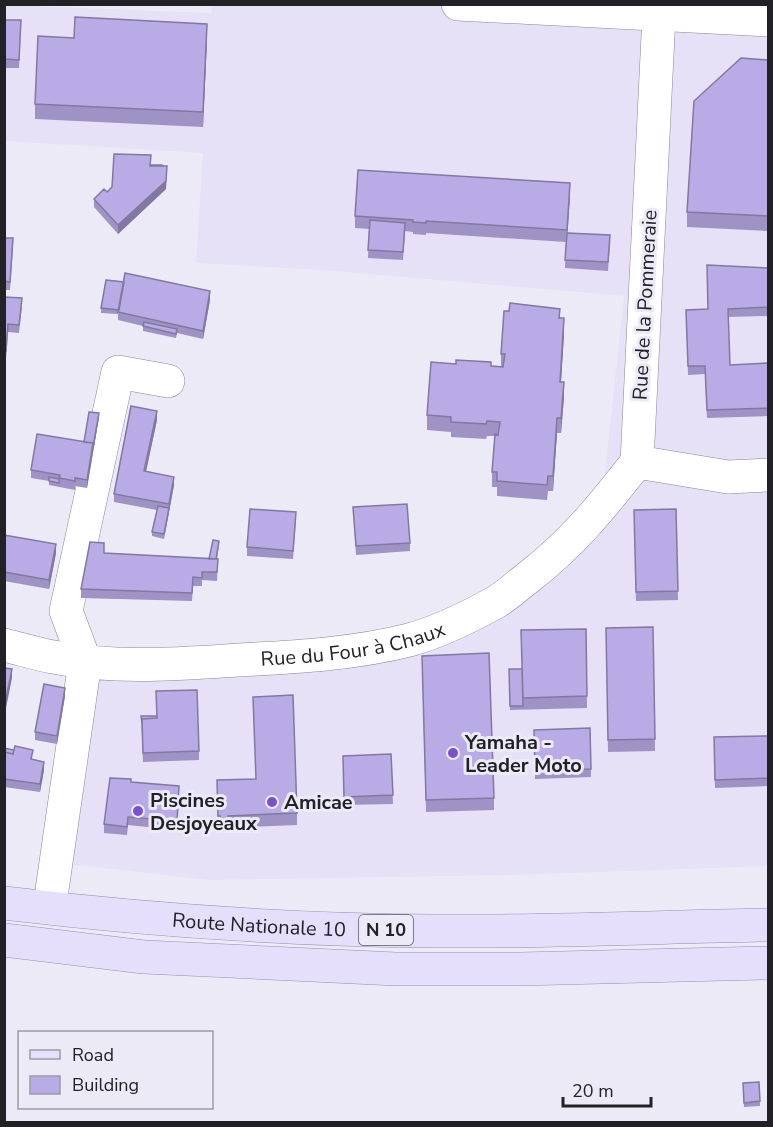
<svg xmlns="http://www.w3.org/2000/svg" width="773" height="1127" font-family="'Nunito Sans',sans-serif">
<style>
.built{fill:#e6e1f7}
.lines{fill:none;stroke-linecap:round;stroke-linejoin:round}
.minor-casing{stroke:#898693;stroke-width:34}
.major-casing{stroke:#968eae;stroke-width:34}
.minor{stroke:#fff;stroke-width:33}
.major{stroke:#e5dffb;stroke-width:33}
.wall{fill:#9f93c5}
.shaded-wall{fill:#8278a0}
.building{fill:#b9abe5;stroke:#8278a0;stroke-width:1.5}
.poi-dot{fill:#7c52cb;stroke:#edeaf8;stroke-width:2}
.labels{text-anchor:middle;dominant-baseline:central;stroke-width:6;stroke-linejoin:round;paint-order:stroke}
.shield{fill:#edeaf8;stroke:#5f5d65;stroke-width:1.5}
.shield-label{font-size:18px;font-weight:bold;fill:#222126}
.street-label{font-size:20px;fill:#222126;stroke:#edeaf8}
.poi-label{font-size:20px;font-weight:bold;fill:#222126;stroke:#edeaf8;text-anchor:start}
</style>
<rect width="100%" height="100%" fill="#edeaf8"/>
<!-- built -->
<path class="built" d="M212,4L768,5V866L513,875L209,880L68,864L94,679L471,630L539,590L598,537L624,296L323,270L196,263L203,153L5,141L4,5L211,13Z"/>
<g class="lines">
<defs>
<g id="minor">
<path d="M458,4L768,20"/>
<path d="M659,15L637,462L728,477L768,475"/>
<path id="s1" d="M4,645C21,649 37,654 53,657C114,669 177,664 238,660C295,657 354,654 409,640C439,632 469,617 496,602C506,596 516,587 525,580C572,544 601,508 637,462"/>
<path d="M52,890L85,662L66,611L118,372L168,381"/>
</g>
<g id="major">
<path id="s2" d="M4,903C147,920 290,930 433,931C545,932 657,927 768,925"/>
<path d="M4,940L144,957L396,969H520L768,963"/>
</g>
</defs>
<!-- minor casing -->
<use href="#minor" class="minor-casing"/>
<!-- major casing -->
<use href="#major" class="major-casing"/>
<!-- minor -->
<use href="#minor" class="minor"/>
<!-- major -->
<use href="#major" class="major"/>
</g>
<!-- wall -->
<path class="wall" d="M4,20H21L19,68H4Z
M74,38L207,39L203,127L35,119V104Z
M768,60V231L687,227V212Z
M151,165L167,166L166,189L118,234L94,207V199Z
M570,195L567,233L610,243L608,271L565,268L566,242L426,233V235L413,234V232L405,231L403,260L368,258L369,229L355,228V216Z
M4,238L13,247L10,290H4Z
M768,268V316L728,317L730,365L768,363V416L707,418L705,374L688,375L686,310L708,309Z
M4,297L22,307L19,333L8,332L6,359H4Z
M210,300L203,339L177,333L176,338L143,331V326L118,320V314L101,313V308Z
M560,318L564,334L561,382L564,397L561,433H557L553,491H548L547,500L497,496V487H492V472L495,436H487L486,439L451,437V432L427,430V415L456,364L501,366V354Z
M99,417L87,488L75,486V490L49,485V481L31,478V470L84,442Z
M157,420L146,472L174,485L164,539L152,536V532L157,510L114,502V494Z
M353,507L410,543V551L356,555Z
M676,509L678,600L636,601L634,510Z
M296,520L293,559L247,556V547Z
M4,535L56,553L49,589L4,581Z
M219,545L217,559H218L217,581L202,580V586H193L192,601L81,598V589L104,553L209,559Z
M653,627L655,751L608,752L606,628Z
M586,629L587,708L510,710L509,674L521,669Z
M422,668L494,798V810L426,812Z
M65,696L57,744L35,740V732Z
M253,697L297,813V825L228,828V832H220V828H218L217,780L256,779Z
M141,716L199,751V760L143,762Z
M590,728L591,777L535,779L534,730Z
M768,736V786L715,788L714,737Z
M4,748L33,759L44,770L40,792L4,787Z
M391,754L393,804L344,805L343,756Z
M131,782L179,794L177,830L128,825L127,835L104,833V824Z
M743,1087L760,1101V1106L744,1107Z"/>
<!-- shaded-wall -->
<path class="shaded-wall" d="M207,24V39L203,127V112Z
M167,166L166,189L118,234V225Z
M570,183V195L567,242V230Z
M210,291V300L203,339V331Z
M564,318V334L560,397V382Z
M564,382V397L561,433V418Z
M157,411V420L144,480V471Z
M99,413V417L87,488V480Z
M557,418V433L553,491V476Z
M174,477V485L164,539L169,504Z
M56,544V553L49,589V580Z
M12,669V678L4,718V709Z
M65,688V696L57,744V736Z
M44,762V770L40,792V784Z"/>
<!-- building -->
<path class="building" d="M75,17L207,24L203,112L35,104L38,36L74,38Z
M4,20H21L19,60L4,59Z
M741,58L768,60V216L687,212L694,101Z
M114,154L151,155L150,166H167L166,181L118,225L94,199L104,189L107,192L112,187Z
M150,165H162L163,166H150Z
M358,170L570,183L567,230L426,221V223L413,222V220L355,216Z
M370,220L405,223L403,252L368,250Z
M567,233L610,235L608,262L565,260Z
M4,238H13L10,282L4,281Z
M707,265L768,268V307L728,309L730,365L768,363V408L707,410L705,366H688L686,310L708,309Z
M125,273L210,291L203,331L118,312Z
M106,280L124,282L119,310L101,308Z
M4,297L22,298L19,325L8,324L6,351L4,350Z
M510,303L560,309L559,318H564L560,382H564L561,418H557L553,476H548L547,485L497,481V472H492L495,434L498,435L500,422L487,421L486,424L451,422V417L427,415L431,362L456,364V360L491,362V366L503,367L505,354H501L504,311H509Z
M144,322L177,329L176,334L143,326Z
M131,406L157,411L144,471L174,477L169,504L114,494Z
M89,412L99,413L93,447V443L84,442Z
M37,434L93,443L87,480L75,478V481L59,478L60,475L31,470Z
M49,477L59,479V483L49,481Z
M407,504L410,543L356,546L353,507Z
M158,506L169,508L164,534L152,532Z
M250,509L296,512L293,551L247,547Z
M676,509L678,591L636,592L634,510Z
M4,535L56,544L49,580L4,572Z
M213,540L219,541L216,559H209Z
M90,542L104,543V553L218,559L217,572H202V578L193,577L192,593L81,589Z
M653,627L655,739L608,740L606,628Z
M586,629L587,696L523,698L521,630Z
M489,653L494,798L426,800L422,656Z
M4,668L12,669L4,709Z
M509,669H522L523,706H510Z
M44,684L65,688L57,736L35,732Z
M197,690L199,751L143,753L142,719L157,718L156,691Z
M293,695L297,813L228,816V820H220V816H218L217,780L256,779L253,697Z
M141,716H157V718L142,719V723Z
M590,728L591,769L535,770L534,730Z
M768,736V778L715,780L714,737Z
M15,746L33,750L31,759L44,762L40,784L4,779V752L13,754Z
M4,748L14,750L13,754L4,752Z
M391,754L393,795L344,797L343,756Z
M110,778L131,779V782L179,786L177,821L128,817L127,827L104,824Z
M759,1082L760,1101L744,1103L743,1083Z"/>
<!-- markers -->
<g class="poi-dot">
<circle cx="453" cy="753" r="6"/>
<circle cx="272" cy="802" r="6"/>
<circle cx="138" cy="811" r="6"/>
</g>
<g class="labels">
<!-- shield labels -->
<rect class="shield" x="359" y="915" width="54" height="30" rx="4.5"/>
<g class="shield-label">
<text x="386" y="930">N 10</text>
</g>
<!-- street labels -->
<g class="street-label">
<text transform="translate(645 305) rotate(-87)">Rue de la Pommeraie</text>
<text stroke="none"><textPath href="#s1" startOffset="352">Rue du Four à Chaux</textPath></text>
<text stroke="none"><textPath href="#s2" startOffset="256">Route Nationale 10</textPath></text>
</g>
<!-- poi labels -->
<g class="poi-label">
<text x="465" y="742">Yamaha -<tspan x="465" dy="23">Leader Moto</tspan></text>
<text x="150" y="800">Piscines<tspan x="150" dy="23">Desjoyeaux</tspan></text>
<text x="284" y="802">Amicae</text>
</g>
</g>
<!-- border -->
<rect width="773" height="1127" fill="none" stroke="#222126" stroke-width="12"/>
<!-- legend -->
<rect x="18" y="1031" width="195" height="78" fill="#edeaf8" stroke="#9c9aa4" stroke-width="1.5"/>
<rect x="30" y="1050" width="30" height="9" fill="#e5dffb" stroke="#9c9aa4" stroke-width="1.5"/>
<text x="72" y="1061" font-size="18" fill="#222126">Road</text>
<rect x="30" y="1076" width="30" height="18" fill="#b9abe5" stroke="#9c9aa4" stroke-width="1.5"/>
<text x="72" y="1091" font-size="18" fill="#222126">Building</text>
<!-- scale -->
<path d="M563 1097v9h88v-9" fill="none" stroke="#222126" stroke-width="3"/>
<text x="572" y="1097" font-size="18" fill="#222126" stroke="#edeaf8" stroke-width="4.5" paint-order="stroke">20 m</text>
</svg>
